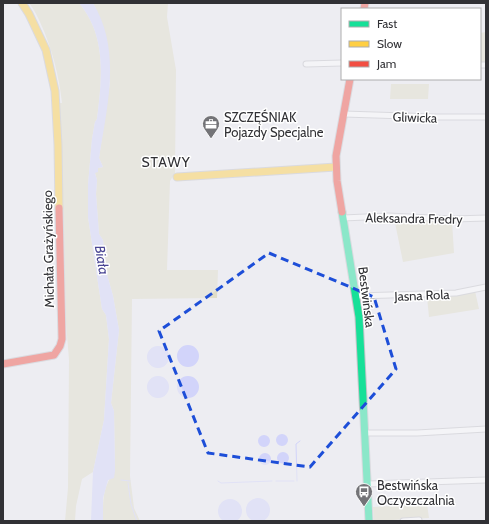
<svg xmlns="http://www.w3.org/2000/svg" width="489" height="524" font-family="Cabin,sans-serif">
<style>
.green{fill:#e0ddc8}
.water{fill:#d2d4fa}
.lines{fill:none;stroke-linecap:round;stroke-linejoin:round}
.stream{stroke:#d2d4fa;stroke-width:1}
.street-casing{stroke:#c4c4c8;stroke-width:7}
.fast-casing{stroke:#c4c4c8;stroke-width:9}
.slow-casing{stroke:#c4c4c8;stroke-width:9}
.jam-casing{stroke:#c4c4c8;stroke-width:9}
.street{stroke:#fcfcfd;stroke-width:5}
.fast{stroke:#16e098;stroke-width:7}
.slow{stroke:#ffcf43;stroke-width:7}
.jam{stroke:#f24e42;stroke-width:7}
.marked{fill:none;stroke:#1d4ed8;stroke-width:3;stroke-dasharray:8 5;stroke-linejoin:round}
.labels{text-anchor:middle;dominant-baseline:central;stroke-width:3;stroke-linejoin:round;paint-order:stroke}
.poi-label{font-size:13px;fill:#313135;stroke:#fff;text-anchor:start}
.street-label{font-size:13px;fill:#313135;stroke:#fff}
.neighbourhood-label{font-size:14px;letter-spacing:1px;fill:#313135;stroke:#fff}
.water-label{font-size:14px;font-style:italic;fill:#4a4694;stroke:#fff}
</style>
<rect width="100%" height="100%" fill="#ededf2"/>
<!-- green -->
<path class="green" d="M29,3H79C107,36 102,79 97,119L95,122L92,139L88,185V217L102,309L106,315L109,339L104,420L93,472L82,479L76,506L75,521H65L68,488L69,360L66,322L64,232L59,103H62C59,75 52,48 40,22C37,16 34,9 29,3Z
M93,3H168L167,17L176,70L175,173L170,181L167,270H218L217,298L132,299L130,476L134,508L140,521H103C103,501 102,487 115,471L114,411L111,403L119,330L113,296L106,271L103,240L99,234L96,194L97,180L95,173L98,168L103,167L99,158L110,82L96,9Z
M486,32V63H480V33Z
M391,84H429L428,99H390Z
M394,218L425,221H452L454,253L403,262Z
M475,291L479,309L429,317L427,297L456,296Z
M427,504L429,518L374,521L373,507Z"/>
<!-- water -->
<path class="water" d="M79,3H93C122,51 107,106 99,158L103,167L98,168V172L95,173L97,180L96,194L99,234L103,240L106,271L113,296L119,330L111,403L114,411L115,471L114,478L108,480L103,498V521H91L93,472L104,420L109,339L106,315L102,309L88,217V185L92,139L95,122L97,119C102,79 107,36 79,3Z
M177 356a11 11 0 1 1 22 0a11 11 0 1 1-22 0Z
M147 357a11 11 0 1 1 22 0a11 11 0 1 1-22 0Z
M147 387a11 11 0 1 1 22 0a11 11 0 1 1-22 0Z
M177 387a11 11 0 1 1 22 0a11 11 0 1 1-22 0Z
M276 440a6 6 0 1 1 12 0a6 6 0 1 1-12 0Z
M258 441a6 6 0 1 1 12 0a6 6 0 1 1-12 0Z
M277 458a6 6 0 1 1 12 0a6 6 0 1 1-12 0Z
M259 459a6 6 0 1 1 12 0a6 6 0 1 1-12 0Z
M246 510a12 12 0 1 1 24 0a12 12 0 1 1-24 0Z
M218 511a12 12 0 1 1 24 0a12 12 0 1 1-24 0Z"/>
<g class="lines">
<!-- stream -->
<path class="stream" d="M3,4L4,3
M121,480L130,481
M218,481L221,483L272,481
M276,481H294
M297,481L296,444L300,441
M128,483L131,504L137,521"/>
<defs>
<path id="street" d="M306,64L342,63
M480,65H486
M344,114L436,117H486
M343,218L388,216L454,219L486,218
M357,296L456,293L486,287
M365,433H417L486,429
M368,484L486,480
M403,521L419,520"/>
<path id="fast" d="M342,212L359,317L369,521"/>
<path id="slow" d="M22,3L29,14L46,50L55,91L58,145L59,208
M177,177L336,167"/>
<path id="jam" d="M364,9L365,3
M342,212L337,181L336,156L350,79
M3,364L54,355L60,346L62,339L59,208"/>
</defs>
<!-- street casing -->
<use href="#street" class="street-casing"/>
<!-- fast casing -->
<use href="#fast" class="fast-casing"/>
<!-- slow casing -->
<use href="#slow" class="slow-casing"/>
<!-- jam casing -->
<use href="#jam" class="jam-casing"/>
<!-- street -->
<use href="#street" class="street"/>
<!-- fast -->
<use href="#fast" class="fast"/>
<!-- slow -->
<use href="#slow" class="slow"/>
<!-- jam -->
<use href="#jam" class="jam"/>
</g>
<!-- marked area -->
<path d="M0 0H489V524H0ZM269,253L374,297L396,369L310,467L208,453L159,331Z" fill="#ededf2" fill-opacity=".55" fill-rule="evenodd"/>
<path class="marked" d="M269,253L374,297L396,369L310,467L208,453L159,331Z"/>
<!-- icons -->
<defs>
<symbol id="office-pin" viewBox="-11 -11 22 30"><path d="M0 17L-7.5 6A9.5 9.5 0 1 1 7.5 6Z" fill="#737377" stroke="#fff"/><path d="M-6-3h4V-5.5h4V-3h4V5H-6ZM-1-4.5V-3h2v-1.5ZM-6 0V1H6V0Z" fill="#fff"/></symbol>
<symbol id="bus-pin" viewBox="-11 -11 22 30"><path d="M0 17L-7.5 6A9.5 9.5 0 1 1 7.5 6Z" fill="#737377" stroke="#fff"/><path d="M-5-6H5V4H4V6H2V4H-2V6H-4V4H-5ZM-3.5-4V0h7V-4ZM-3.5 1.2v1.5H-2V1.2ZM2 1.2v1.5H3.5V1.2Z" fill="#fff"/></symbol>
</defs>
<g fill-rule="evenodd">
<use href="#office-pin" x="201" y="114" width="20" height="27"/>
<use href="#bus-pin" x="354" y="482" width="20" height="27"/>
</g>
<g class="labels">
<!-- poi labels -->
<g class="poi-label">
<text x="224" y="117">SZCZĘŚNIAK<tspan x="224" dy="15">Pojazdy Specjalne</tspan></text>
<text x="377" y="485">Bestwińska<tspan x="377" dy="15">Oczyszczalnia</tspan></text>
</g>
<!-- street labels -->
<g class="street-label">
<text transform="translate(415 117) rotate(2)">Gliwicka</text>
<text transform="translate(414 218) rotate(1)">Aleksandra Fredry</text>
<text transform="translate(48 249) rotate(-91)">Michała Grażyńskiego</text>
<text transform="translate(422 295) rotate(-2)">Jasna Rola</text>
<text transform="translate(367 297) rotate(83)">Bestwińska</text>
</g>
<!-- neighbourhood labels -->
<g class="neighbourhood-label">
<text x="166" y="162">STAWY</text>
</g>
<!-- water labels -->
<g class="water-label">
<text transform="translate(102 260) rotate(81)">Biała</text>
</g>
</g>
<!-- border -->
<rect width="489" height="524" fill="none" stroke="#313135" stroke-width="8"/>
<!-- legend -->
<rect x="341" y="8" width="140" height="72" fill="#ffffff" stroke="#adadae"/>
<rect x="349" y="21" width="20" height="6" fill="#16e098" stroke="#adadae"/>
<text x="377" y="28" font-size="12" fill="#313135">Fast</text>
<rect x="349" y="41" width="20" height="6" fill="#ffcf43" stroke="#adadae"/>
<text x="377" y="48" font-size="12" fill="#313135">Slow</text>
<rect x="349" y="61" width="20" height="6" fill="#f24e42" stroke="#adadae"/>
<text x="377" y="68" font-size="12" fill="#313135">Jam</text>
</svg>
